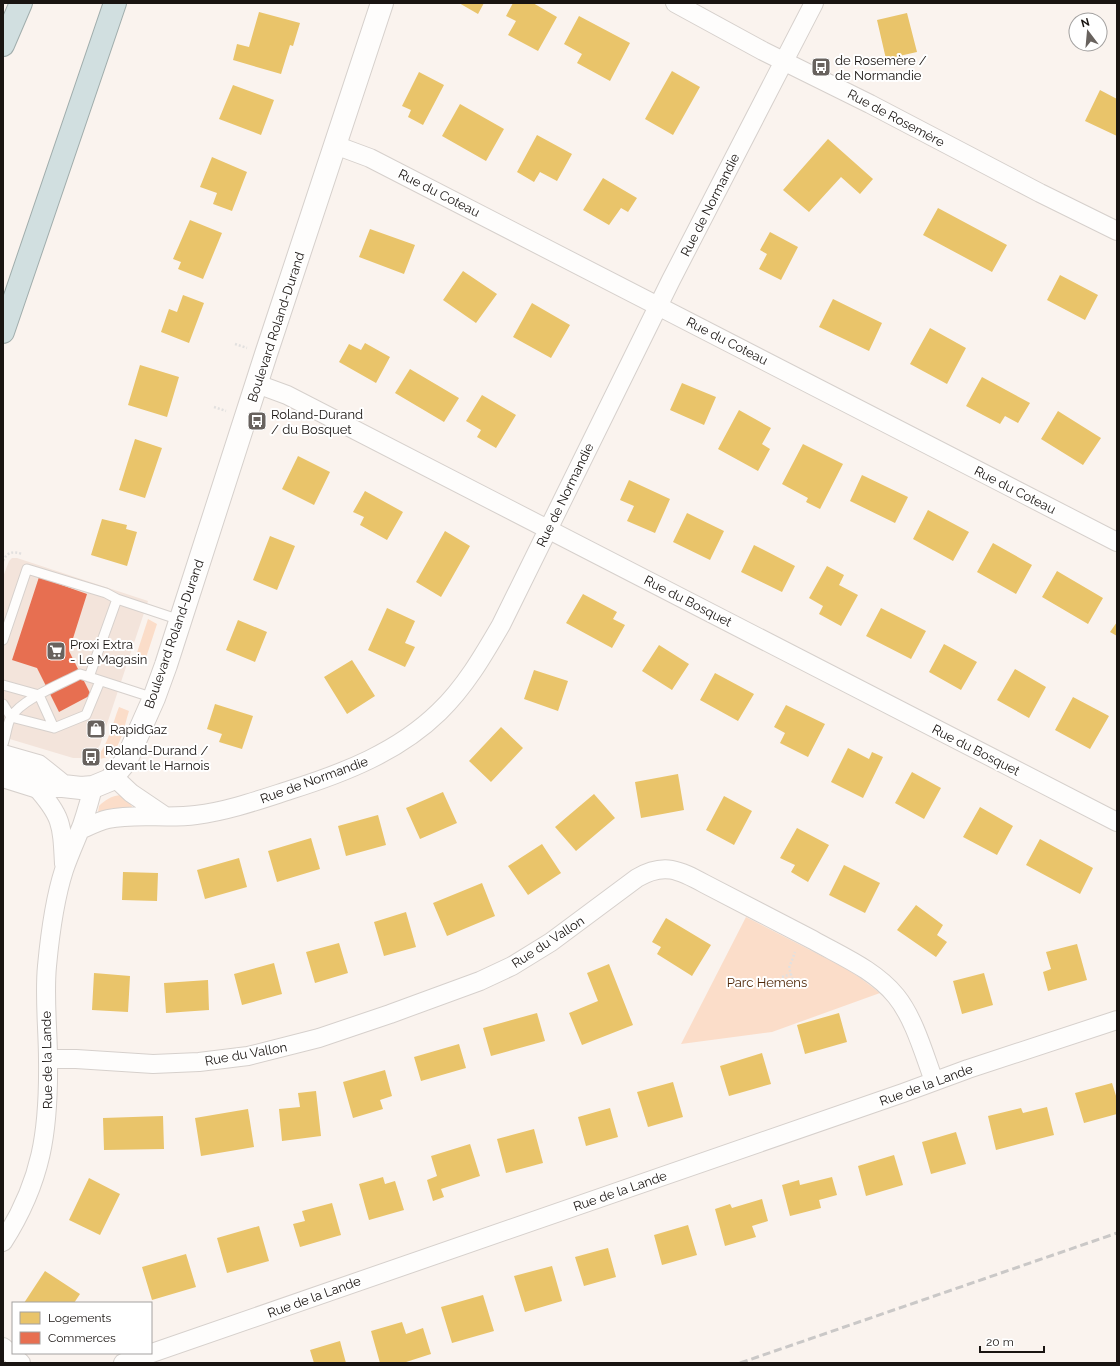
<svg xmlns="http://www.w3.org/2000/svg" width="1120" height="1366" font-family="Raleway,sans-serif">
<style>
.built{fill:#f3e4db}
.green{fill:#fbddc9}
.homes{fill:#e9c46a}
.shops{fill:#e76f51}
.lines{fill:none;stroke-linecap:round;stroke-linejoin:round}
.lane-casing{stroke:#d6d0cc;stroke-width:11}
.street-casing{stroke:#d6d0cc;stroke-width:20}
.secondary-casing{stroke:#d6d0cc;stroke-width:24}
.highway-casing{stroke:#a0adac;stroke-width:24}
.path{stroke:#e2e0df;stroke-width:2.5;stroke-dasharray:2 2;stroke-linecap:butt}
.lane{stroke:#fefdfc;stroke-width:9}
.street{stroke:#fefdfc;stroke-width:18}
.secondary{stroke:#fefdfc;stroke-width:22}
.highway{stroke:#d1dfe0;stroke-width:22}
.rail{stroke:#cac8c7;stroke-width:3;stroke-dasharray:8 4;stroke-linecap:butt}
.labels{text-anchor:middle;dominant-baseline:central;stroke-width:4;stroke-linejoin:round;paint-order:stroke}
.poi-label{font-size:13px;fill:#191411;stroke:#fff;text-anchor:start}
.street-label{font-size:13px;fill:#191411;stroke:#fff}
.park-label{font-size:13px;fill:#502808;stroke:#fff}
</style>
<rect width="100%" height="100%" fill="#faf3ee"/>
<!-- built -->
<path class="built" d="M12,558H17L148,601L100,745L95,752L87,756L81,758H73L3,737V577L9,561Z"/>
<!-- green -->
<path class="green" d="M148,619L157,624L144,664L134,662Z
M119,707L129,711C123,729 120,761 95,759C108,746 112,725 119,707Z
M121,795L129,802L133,808H114L98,812L99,806C105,800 111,796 121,795Z
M746,917L845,968L859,977L880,993L772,1032L681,1044Z"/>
<!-- homes -->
<path class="homes" d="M459,3H484L478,14Z
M513,3H533L557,17L538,51L508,35L516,21L506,16Z
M259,12L300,23L293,46L290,45L281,74L233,60L237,44L249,47Z
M907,13L917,52L886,59L877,20Z
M579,16L630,43L610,81L577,63L582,54L564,44Z
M672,71L700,87L673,135L645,119Z
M419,72L444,85L423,125L408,117L411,110L402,106Z
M233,85L274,100L261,135L219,119Z
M1100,90L1117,99V136L1085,121Z
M460,104L504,129L486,161L442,136Z
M537,135L572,154L557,181L540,172L534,182L517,172Z
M828,139L873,179L860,194L841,177L809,212L783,190Z
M212,157L247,172L232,211L213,204L217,193L200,187Z
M603,178L637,198L628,212L621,208L609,225L583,210Z
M938,208L1007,245L992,272L923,235Z
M190,220L222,233L203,279L178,269L181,262L173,259Z
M370,229L415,245L404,274L359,257Z
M770,232L798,247L781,280L759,269L767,254L760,250Z
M463,271L497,294L476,323L443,300Z
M1060,275L1098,295L1085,320L1047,300Z
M183,295L204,303L189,343L161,332L169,309L177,312Z
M833,299L882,323L869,351L819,327Z
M532,303L570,325L551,358L513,337Z
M930,328L966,348L947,384L910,364Z
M365,343L390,357L376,383L339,362L349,344L361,350Z
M140,365L179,377L167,417L128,405Z
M410,369L459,398L444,422L395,393Z
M982,377L1030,403L1018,423L1005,416L1000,424L966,406Z
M682,383L716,397L704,425L670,410Z
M482,395L516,415L496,448L477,437L481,430L466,421Z
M739,410L771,428L762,444L770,449L758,471L718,449Z
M1058,411L1101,438L1083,465L1041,439Z
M135,439L162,448L145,498L119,490Z
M803,444L843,464L820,509L806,502L808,498L782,484Z
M298,456L330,472L314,505L282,489Z
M862,475L908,497L895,523L850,501Z
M629,480L670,499L655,533L627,521L634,506L620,500Z
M365,491L403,512L387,540L360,525L364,517L353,512Z
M928,510L969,532L953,561L913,539Z
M687,513L724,531L710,560L673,542Z
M102,519L127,525L126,529L137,532L127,566L91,555Z
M445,531L470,546L441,597L416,582Z
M270,536L295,546L277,590L253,580Z
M993,543L1032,565L1016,594L977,572Z
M754,545L795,566L782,592L741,572Z
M827,566L844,575L839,585L858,595L841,626L819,614L823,606L809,598Z
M1057,571L1103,598L1088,624L1042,597Z
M583,594L617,612L613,619L625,625L612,648L566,623Z
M387,608L415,621L405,643L415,647L405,667L368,650Z
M881,608L926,631L911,659L866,636Z
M238,620L267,632L255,662L226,650Z
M1117,622V636L1110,632Z
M944,644L977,662L961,690L929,672Z
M659,645L689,664L672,690L642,671Z
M352,660L375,696L347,714L324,677Z
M1015,669L1046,687L1029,718L997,700Z
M534,670L568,681L558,711L524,699Z
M715,673L754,694L738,721L700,700Z
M1073,697L1109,716L1090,749L1055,730Z
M215,704L253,716L242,749L219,742L222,734L207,729Z
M786,705L825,724L808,757L780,743L785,733L774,727Z
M501,727L523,748L491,782L469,761Z
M848,748L869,759L872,752L883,757L863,798L831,782Z
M912,772L941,788L924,819L895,803Z
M678,774L684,810L641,818L635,782Z
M443,792L457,823L420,839L406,808Z
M594,794L615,818L576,851L555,827Z
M724,796L752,811L734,845L706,830Z
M980,807L1013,826L997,855L963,837Z
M378,815L386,845L346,856L338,826Z
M797,828L829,845L808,882L791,872L795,865L780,858Z
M311,838L320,869L277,882L268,851Z
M1040,839L1093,868L1080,894L1026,865Z
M542,844L561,873L528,895L508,866Z
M239,858L247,887L205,899L197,870Z
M844,865L880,883L865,913L829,895Z
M123,872L158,873L157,901L122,900Z
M482,883L495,916L447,936L433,903Z
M916,905L943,925L937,935L947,942L936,957L897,930Z
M406,912L416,947L384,956L374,922Z
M666,918L711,945L692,976L657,954L661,947L652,942Z
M339,943L348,973L315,983L306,952Z
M1077,944L1087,980L1048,991L1043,972L1051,969L1046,952Z
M274,963L282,994L242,1005L234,974Z
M609,964L633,1025L582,1045L569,1013L598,1001L587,973Z
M94,973L130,976L128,1012L92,1010Z
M984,973L993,1005L962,1014L953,981Z
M208,980L209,1010L166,1013L164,983Z
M537,1013L545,1041L491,1056L483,1028Z
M839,1013L847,1042L805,1054L797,1025Z
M459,1044L466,1068L421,1081L414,1057Z
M762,1053L771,1084L729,1096L720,1066Z
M385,1070L392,1096L380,1100L383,1109L353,1118L343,1082Z
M673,1082L683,1117L648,1127L637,1092Z
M1112,1083L1117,1099V1114L1084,1123L1075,1093Z
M316,1091L321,1136L282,1141L279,1109L300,1107L298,1093Z
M1047,1107L1054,1135L996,1150L988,1116L1021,1108L1023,1113Z
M610,1108L618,1137L586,1146L578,1117Z
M248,1109L254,1147L201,1156L195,1118Z
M163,1116L164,1149L104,1150L103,1118Z
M534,1129L543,1163L506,1173L497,1139Z
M956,1132L966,1164L931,1174L922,1142Z
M470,1144L480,1176L441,1189L444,1197L433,1201L427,1180L437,1176L431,1156Z
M894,1155L903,1185L866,1196L858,1166Z
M383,1177L385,1184L395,1181L404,1210L369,1220L359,1184Z
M832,1177L837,1195L819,1200L821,1208L790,1216L782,1185L799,1180L800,1185Z
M89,1178L120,1194L100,1235L69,1220Z
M762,1199L768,1221L752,1226L756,1237L725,1246L715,1209L730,1204L732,1208Z
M332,1203L341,1235L300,1247L293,1224L305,1221L302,1211Z
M688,1225L697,1255L662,1265L654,1235Z
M259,1226L269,1261L227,1273L217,1238Z
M608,1248L616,1277L584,1286L575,1257Z
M186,1254L196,1287L152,1300L142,1267Z
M552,1266L562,1301L525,1312L514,1276Z
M45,1271L80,1294L74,1303H24Z
M483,1295L494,1331L452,1343L441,1307Z
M402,1322L406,1334L423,1328L431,1354L403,1363H380L371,1331Z
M340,1341L346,1363H314L310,1350Z"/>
<!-- shops -->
<path class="shops" d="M39,577L87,594L69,651L91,695L59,712L37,668L12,660Z"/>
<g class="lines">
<defs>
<path id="lane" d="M3,640L27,569L106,593L117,599
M89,677L117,599L180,620
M3,685L39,695L54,728
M3,704L11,717L54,728L86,715L100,681
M3,744C6,736 7,724 11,717C22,699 61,684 80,674L154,698"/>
<path id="street" d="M675,3L763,51L870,104L1040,193L1117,231
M335,145L370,158L1117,542
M257,384L287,395L1117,822
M114,777L131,793L165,816
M35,786C62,816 62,824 64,864
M80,830C89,826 99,821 108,819C135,813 168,819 196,815C228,811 259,800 290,790C344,773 398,752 439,712C465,687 483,656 501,625L671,280L814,3
M48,1059H76L153,1064L199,1062L248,1056L319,1038L390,1014L480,981L512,966L551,942L637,878C664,862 679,870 705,884C741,903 777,921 813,940C841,956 875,970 896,996C914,1018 924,1054 934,1081
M3,1242C42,1181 49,1131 48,1060C48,1029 44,997 47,966C50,934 54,901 64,870C69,855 76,840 82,825C86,813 90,800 93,787
M3,1347L21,1363
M123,1363L903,1093L968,1069L1117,1020"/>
<path id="secondary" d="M3,756L38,766L63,786
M3,776L35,786H63L81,788L93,787L110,780L126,761L154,698L166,665L266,354L382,3"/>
<path id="highway" d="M3,45L21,3
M3,332L115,3"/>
</defs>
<!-- lane casing -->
<use href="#lane" class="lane-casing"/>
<!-- street casing -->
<use href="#street" class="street-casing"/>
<!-- secondary casing -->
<use href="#secondary" class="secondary-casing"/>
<!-- highway casing -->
<use href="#highway" class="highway-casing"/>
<!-- path -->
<path class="path" d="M235,344L247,348
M214,407L226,411
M3,561C7,552 13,551 22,554
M782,977L791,974
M795,987L789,968L795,952"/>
<!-- lane -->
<use href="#lane" class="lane"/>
<!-- street -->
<use href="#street" class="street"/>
<!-- secondary -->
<use href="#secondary" class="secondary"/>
<!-- highway -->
<use href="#highway" class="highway"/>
<!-- rail -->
<path class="rail" d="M740,1363L1117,1233"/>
</g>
<!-- icons -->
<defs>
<symbol id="bus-square" viewBox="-11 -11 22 22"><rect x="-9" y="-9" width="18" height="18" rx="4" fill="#68625e" stroke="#fff"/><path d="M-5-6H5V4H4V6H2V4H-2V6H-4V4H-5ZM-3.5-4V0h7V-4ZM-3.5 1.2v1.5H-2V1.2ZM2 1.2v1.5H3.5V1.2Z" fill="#fff"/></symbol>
<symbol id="supermarket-square" viewBox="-11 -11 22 22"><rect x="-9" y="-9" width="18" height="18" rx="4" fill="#68625e" stroke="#fff"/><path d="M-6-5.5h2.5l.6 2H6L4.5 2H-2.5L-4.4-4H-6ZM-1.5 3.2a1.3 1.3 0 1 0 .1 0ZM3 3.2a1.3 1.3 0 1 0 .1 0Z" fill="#fff"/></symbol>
<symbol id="shop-square" viewBox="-11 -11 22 22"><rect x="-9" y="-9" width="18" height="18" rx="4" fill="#68625e" stroke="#fff"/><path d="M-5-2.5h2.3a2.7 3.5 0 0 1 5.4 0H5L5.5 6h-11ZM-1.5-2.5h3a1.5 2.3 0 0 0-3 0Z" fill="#fff"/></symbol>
</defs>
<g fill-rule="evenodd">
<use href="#bus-square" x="810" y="56" width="22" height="22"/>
<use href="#bus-square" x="246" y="410" width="22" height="22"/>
<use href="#supermarket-square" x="45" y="640" width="22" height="22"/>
<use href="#shop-square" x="85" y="718" width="22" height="22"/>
<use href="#bus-square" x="80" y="746" width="22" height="22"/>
</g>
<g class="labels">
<!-- poi labels -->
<g class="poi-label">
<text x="835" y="60">de Rosemère /<tspan x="835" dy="15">de Normandie</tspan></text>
<text x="271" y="414">Roland-Durand<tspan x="271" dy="15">/ du Bosquet</tspan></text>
<text x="70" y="644">Proxi Extra<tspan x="70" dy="15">- Le Magasin</tspan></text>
<text x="110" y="729">RapidGaz</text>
<text x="105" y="750">Roland-Durand /<tspan x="105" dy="15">devant le Harnois</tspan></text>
</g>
<!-- street labels -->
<g class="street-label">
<text transform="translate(896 118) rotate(28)">Rue de Rosemère</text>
<text transform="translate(439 193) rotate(27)">Rue du Coteau</text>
<text transform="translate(710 205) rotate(-63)">Rue de Normandie</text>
<text transform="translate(276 327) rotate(-72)">Boulevard Roland-Durand</text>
<text transform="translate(727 341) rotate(27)">Rue du Coteau</text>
<text transform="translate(1015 490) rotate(27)">Rue du Coteau</text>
<text transform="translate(565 495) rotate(-64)">Rue de Normandie</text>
<text transform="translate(688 601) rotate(27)">Rue du Bosquet</text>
<text transform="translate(174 634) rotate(-71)">Boulevard Roland-Durand</text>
<text transform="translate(976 750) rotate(27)">Rue du Bosquet</text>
<text transform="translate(314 780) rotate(-20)">Rue de Normandie</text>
<text transform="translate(548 942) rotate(-33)">Rue du Vallon</text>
<text transform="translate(246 1054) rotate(-10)">Rue du Vallon</text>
<text transform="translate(47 1060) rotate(-91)">Rue de la Lande</text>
<text transform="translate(926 1085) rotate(-20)">Rue de la Lande</text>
<text transform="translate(620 1191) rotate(-19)">Rue de la Lande</text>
<text transform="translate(314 1297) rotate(-20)">Rue de la Lande</text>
</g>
<!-- park labels -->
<g class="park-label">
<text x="767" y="982">Parc Hemens</text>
</g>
</g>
<!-- border -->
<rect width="1120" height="1366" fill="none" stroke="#191411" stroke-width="8"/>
<!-- legend -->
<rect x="12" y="1302" width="140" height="52" fill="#ffffff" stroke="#a3a1a0"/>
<rect x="20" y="1312" width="20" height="12" fill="#e9c46a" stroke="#a3a1a0"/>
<text x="48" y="1322" font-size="12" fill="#191411">Logements</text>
<rect x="20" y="1332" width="20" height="12" fill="#e76f51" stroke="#a3a1a0"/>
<text x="48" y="1342" font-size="12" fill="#191411">Commerces</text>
<!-- north arrow -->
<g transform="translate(1088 32) rotate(344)"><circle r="19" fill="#ffffff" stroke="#a3a1a0"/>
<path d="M0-3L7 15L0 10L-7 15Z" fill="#68625e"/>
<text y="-6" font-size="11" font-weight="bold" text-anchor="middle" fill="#191411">N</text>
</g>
<!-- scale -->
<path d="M980 1346v6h64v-6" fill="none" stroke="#191411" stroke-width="2"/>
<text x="986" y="1346" font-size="12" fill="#191411" stroke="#ffffff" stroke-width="3" paint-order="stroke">20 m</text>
</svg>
